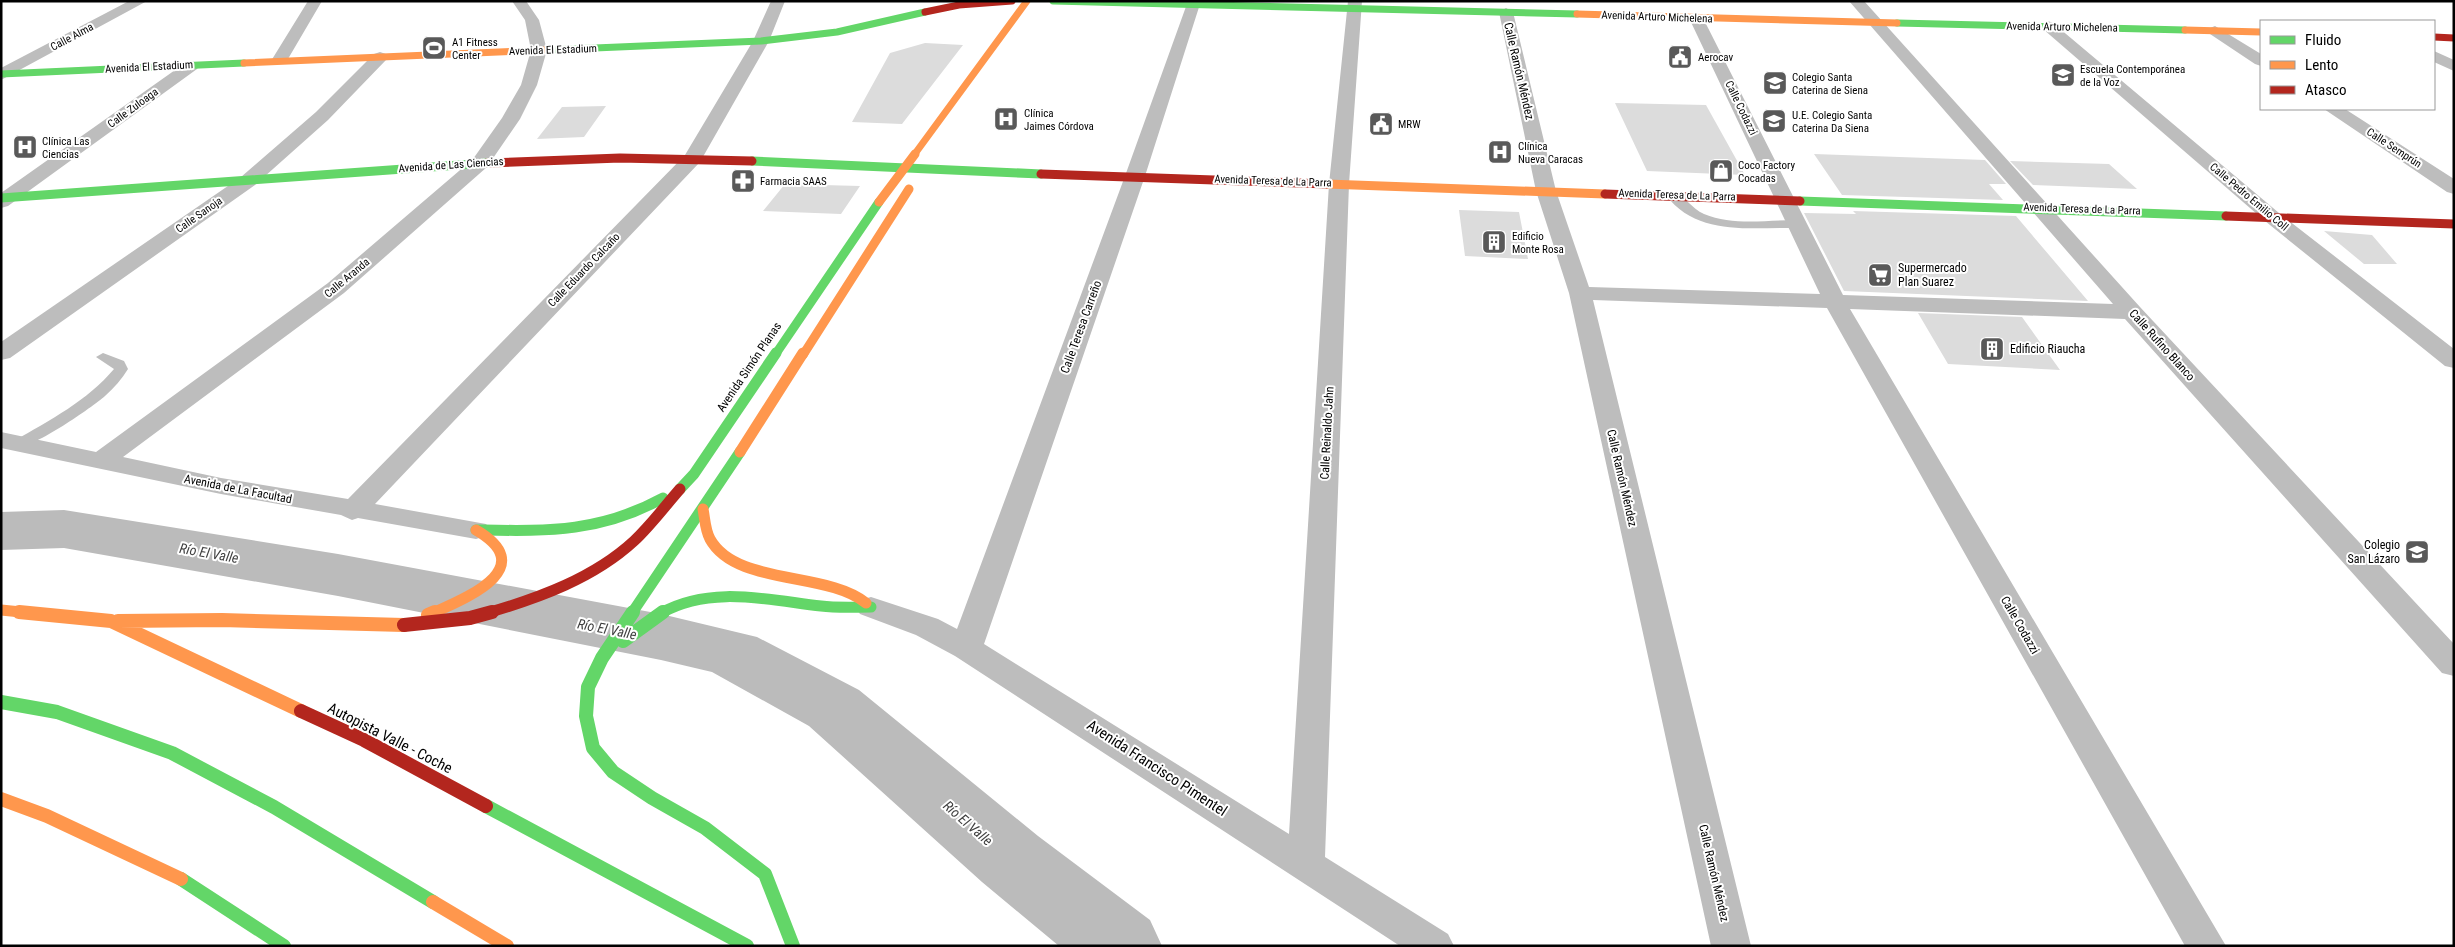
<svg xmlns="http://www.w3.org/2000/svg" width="2455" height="947" font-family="'Roboto Condensed',sans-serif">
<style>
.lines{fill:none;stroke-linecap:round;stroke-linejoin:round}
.river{fill:#bbb;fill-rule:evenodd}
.building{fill:#dcdcdc}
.lane{fill:#bdbdbd;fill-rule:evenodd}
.street{fill:#bdbdbd;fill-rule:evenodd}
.fast-far3{stroke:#63d668;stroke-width:7}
.fast-far2{stroke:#63d668;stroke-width:9}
.fast-far1{stroke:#63d668;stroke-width:11}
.fast{stroke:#63d668;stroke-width:14}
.slow-far3{stroke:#ff974d;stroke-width:7}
.slow-far2{stroke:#ff974d;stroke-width:9}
.slow-far1{stroke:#ff974d;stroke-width:11}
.slow{stroke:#ff974d;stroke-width:14}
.jam-far3{stroke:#b3261e;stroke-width:7}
.jam-far2{stroke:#b3261e;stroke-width:9}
.jam-far1{stroke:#b3261e;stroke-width:11}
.jam{stroke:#b3261e;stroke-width:14}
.labels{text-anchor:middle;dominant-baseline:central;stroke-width:4;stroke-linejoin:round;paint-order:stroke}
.far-street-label{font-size:11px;fill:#000;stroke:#fff}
.far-poi-label{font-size:11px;fill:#000;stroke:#fff;text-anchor:start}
.street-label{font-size:12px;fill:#000;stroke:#fff}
.poi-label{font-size:12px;fill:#000;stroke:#fff;text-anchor:start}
.water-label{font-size:14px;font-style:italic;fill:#3f3f3f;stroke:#fff}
.near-street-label{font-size:15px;fill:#000;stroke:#fff}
</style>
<rect width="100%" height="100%" fill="#fff"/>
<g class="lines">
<!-- river -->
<path class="river" d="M64,510L338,554L661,614L757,637L859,690L1038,836L1150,920L1162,946H1059L982,882L809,726L712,672L661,660L338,596L64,548L1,550V512Z"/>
</g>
<!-- building -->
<path class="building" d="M925,43L963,45L902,124L852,122L890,53Z
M1615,103L1706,105L1745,175L1647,171Z
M606,106L584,137L537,139L562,107Z
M1814,154L1985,160L2006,184H1989L2003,200L1842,195Z
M2010,161L2109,164L2137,189L2033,185Z
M785,184L860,186L841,214L763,211Z
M1459,210L1519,212L1528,259L1465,256Z
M1853,211L2016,216L2088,301L1844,291L1804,213L1856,214Z
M2324,231L2372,235L2397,264H2364Z
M1918,313L2022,317L2060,370L1948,364Z"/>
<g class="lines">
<!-- lane -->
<path class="lane" d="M1672,191C1683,194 1692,209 1704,214C1733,226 1766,220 1797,220L1803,224L1797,228C1751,227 1697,237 1666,195Z
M103,353L124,361L128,369C122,379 114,388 105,396C91,408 30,451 14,447L12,444L14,441C50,420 87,401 114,369L96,357Z"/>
<!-- street -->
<path class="street" d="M129,1H147L1,80V68Z
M308,1H322L285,64H273L271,61Z
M512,1H526L539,20L547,50L537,85L520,119L487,167L344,293L123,457L221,478L348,499L685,155L753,41L771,1H785L769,41L700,162L375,504L486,524L491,530L486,536L476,539L358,518L352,520L341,515L221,494L1,448V432L96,452L328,283L473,159L502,118L521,85L531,50L525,20Z
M1188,1H1198L1200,4L1145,176L984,644L1289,834L1329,184L1348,1H1362L1349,184L1325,857L1448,934L1454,946H1400L955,656L916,635L860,614L855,607L860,600L871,597L938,619L957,629L1125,176Z
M1849,1H1864L2140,307L2454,644V676L2442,673L2125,319L1850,309L2226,946H2185L1827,308L1593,300L1751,946H1711L1569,293L1536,191L1499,12L1506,8L1513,12L1556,191L1589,287L1820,294L1689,18L1696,14L1703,18L1843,295L2113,304Z
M2048,21L2053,23L2279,213L2454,349V368L2445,366L2265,221L2043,29L2040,26Z
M2215,26L2261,54V66L2255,64L2210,34L2207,31L2210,28Z
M2434,51L2454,60V71L2434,62Z
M380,52L386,54L388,57L386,60L328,120L255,185L10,358L1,360V342L241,177L316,112L374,54Z
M191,61L197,63L199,66L197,69L8,206L1,208V193L185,63Z
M2324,109H2345L2454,179V194L2447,192Z"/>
<!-- fast-far3 -->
<path class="fast-far3" d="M1053,1L1577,14
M1897,23L2185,30
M547,50L761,41L837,32L925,12
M1,74L244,63"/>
<!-- fast-far2 -->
<path class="fast-far2" d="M752,161L1041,174
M1,198L487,163
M1800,201L2226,216
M775,355L879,202"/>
<!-- fast-far1 -->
<path class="fast-far1" d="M680,489L694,474L776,353
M476,530C547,531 599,533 663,498
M632,613L740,452
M661,613C711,585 768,600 821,606C837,608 854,607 871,607"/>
<!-- fast -->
<path class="fast" d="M623,641L663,612
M602,658L633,612
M602,658L588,687L586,716L593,748L613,772L652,798L705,828L765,874L793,946
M1,702L57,712L172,753L274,807L433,902
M486,806L747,946
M181,879L284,946"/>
<!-- slow-far3 -->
<path class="slow-far3" d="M1577,14L1897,23
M2185,30L2261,32
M244,63L547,50
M914,155L1027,1"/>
<!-- slow-far2 -->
<path class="slow-far2" d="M1327,184L1605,194
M879,202L915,154
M803,355L909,189"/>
<!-- slow-far1 -->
<path class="slow-far1" d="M740,452L803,353
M703,509C705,519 705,530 710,539C736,586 827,571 866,603
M1,610L31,613
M433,613C466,598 541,568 476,530"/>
<!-- slow -->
<path class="slow" d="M19,612L111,621L301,711
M428,615L435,612
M118,621L222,620L404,625
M1,799L47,816L181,879
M433,902L507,946"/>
<!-- jam-far3 -->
<path class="jam-far3" d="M925,12L959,5L1012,1
M2434,37L2454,38"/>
<!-- jam-far2 -->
<path class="jam-far2" d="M487,163L620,158L752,161
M1041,174L1327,184
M1605,194L1800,201
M2226,216L2454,224"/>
<!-- jam-far1 -->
<path class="jam-far1" d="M487,613C539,598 594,578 634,541C651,525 665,506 680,489"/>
<!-- jam -->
<path class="jam" d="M404,625L470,618L492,612
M301,711L364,740L486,806"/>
</g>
<!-- icons -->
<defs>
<symbol id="stadium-square" viewBox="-11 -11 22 22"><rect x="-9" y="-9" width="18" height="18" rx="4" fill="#595959" stroke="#fff"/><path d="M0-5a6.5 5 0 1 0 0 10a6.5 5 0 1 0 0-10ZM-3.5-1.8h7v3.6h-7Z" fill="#fff"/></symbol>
<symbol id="civic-square" viewBox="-11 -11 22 22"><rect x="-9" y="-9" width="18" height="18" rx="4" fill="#595959" stroke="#fff"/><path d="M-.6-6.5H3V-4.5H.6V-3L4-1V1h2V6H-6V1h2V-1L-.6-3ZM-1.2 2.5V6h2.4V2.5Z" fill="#fff"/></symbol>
<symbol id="university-square" viewBox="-11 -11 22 22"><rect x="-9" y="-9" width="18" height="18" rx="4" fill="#595959" stroke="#fff"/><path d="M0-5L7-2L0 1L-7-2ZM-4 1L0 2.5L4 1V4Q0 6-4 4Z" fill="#fff"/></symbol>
<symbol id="school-square" viewBox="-11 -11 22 22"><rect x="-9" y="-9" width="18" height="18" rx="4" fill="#595959" stroke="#fff"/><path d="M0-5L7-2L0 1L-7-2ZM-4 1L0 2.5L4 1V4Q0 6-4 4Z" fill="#fff"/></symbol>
<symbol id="hospital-square" viewBox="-11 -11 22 22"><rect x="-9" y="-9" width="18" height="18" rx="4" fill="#595959" stroke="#fff"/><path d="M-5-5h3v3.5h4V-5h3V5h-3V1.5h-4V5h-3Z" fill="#fff"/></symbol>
<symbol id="shop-square" viewBox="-11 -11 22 22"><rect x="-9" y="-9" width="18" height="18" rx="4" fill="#595959" stroke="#fff"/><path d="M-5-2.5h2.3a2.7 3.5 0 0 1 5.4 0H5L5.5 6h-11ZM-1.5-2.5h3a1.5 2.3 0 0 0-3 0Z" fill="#fff"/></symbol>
<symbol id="pharmacy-square" viewBox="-11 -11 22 22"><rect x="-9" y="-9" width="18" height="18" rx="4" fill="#595959" stroke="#fff"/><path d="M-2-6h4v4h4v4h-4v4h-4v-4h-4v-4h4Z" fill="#fff"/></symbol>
<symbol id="building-square" viewBox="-11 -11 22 22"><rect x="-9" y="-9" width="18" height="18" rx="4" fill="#595959" stroke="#fff"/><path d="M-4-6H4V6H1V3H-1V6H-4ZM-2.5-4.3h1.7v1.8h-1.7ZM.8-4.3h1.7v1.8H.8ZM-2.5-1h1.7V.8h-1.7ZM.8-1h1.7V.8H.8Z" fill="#fff"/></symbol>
<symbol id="supermarket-square" viewBox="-11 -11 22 22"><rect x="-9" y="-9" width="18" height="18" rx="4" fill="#595959" stroke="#fff"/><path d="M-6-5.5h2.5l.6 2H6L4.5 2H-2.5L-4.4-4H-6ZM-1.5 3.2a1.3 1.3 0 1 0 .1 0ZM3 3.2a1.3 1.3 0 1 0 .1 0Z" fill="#fff"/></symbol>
</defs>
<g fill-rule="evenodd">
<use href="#stadium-square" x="420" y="34" width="28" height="28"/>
<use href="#civic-square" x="1666" y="43" width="28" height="28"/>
<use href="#university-square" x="2049" y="61" width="28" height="28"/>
<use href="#school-square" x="1761" y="69" width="28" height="28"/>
<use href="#hospital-square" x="992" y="105" width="28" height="28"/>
<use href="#school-square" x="1760" y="107" width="28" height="28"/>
<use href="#civic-square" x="1367" y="110" width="28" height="28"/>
<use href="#hospital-square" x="11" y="133" width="28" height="28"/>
<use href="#hospital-square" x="1486" y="138" width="28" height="28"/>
<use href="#shop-square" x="1707" y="157" width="28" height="28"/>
<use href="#pharmacy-square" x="729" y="167" width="28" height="28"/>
<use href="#building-square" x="1480" y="228" width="28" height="28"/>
<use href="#supermarket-square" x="1866" y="261" width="28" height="28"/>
<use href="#building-square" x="1978" y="335" width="28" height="28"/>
<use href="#school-square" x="2403" y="538" width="28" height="28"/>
</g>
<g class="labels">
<!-- far-street labels -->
<g class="far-street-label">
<text transform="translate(1657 17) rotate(2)">Avenida Arturo Michelena</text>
<text transform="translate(2062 27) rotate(1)">Avenida Arturo Michelena</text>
<text transform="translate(72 37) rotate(-28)">Calle Alma</text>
<text transform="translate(553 50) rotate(-2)">Avenida El Estadium</text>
<text transform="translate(149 67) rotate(-3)">Avenida El Estadium</text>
<text transform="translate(133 108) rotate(-36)">Calle Zuloaga</text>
<text transform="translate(1741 108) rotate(64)">Calle Codazzi</text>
<text transform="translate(2394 148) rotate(33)">Calle Semprún</text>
<text transform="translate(451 165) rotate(-4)">Avenida de Las Ciencias</text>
<text transform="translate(1273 181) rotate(2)">Avenida Teresa de La Parra</text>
<text transform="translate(1677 195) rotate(2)">Avenida Teresa de La Parra</text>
<text transform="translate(2249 197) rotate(40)">Calle Pedro Emilio Coll</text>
<text transform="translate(2082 209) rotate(2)">Avenida Teresa de La Parra</text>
<text transform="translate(199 215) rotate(-35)">Calle Sanoja</text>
<text transform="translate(584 270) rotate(-46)">Calle Eduardo Calcaño</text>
<text transform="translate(347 278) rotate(-40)">Calle Aranda</text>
</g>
<!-- far-poi labels -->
<g class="far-poi-label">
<text x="452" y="42">A1 Fitness<tspan x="452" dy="13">Center</tspan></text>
<text x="1698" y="57">Aerocav</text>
<text x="2080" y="69">Escuela Contemporánea<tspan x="2080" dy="13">de la Voz</tspan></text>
<text x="1792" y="77">Colegio Santa<tspan x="1792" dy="13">Caterina de Siena</tspan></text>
<text x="1024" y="113">Clínica<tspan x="1024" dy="13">Jaimes Córdova</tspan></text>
<text x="1792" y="115">U.E. Colegio Santa<tspan x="1792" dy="13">Caterina Da Siena</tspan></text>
<text x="1398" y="124">MRW</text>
<text x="42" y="141">Clínica Las<tspan x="42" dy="13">Ciencias</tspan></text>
<text x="1518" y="146">Clínica<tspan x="1518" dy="13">Nueva Caracas</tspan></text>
<text x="1738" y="165">Coco Factory<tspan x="1738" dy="13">Cocadas</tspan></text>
<text x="760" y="181">Farmacia SAAS</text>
<text x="1512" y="236">Edificio<tspan x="1512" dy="13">Monte Rosa</tspan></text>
</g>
<!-- street labels -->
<g class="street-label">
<text transform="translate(1519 71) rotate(77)">Calle Ramón Méndez</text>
<text transform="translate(1081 327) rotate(-70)">Calle Teresa Carreño</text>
<text transform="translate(2162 345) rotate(48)">Calle Rufino Blanco</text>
<text transform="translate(749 367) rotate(-56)">Avenida Simón Planas</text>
<text transform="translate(1327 433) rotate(-87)">Calle Reinaldo Jahn</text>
<text transform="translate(1622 478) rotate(77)">Calle Ramón Méndez</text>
<text transform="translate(238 489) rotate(11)">Avenida de La Facultad</text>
<text transform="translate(2020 625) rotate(60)">Calle Codazzi</text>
<text transform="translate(1714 873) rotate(77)">Calle Ramón Méndez</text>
</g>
<!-- poi labels -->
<g class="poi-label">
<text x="1898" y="268">Supermercado<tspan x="1898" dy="14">Plan Suarez</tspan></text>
<text x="2010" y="349">Edificio Riaucha</text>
<text x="2400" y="545" text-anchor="end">Colegio<tspan x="2400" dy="14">San Lázaro</tspan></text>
</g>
<!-- water labels -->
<g class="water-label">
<text transform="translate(209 553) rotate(10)">Río El Valle</text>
<text transform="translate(607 629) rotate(11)">Río El Valle</text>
<text transform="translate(968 823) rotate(41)">Río El Valle</text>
</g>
<!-- near-street labels -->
<g class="near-street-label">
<text transform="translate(390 738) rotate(27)">Autopista Valle - Coche</text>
<text transform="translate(1157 768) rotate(33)">Avenida Francisco Pimentel</text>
</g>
</g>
<!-- border -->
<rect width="2455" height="947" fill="none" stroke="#000000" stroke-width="5"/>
<!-- legend -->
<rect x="2260" y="20" width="175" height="90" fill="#ffffff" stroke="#999999"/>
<rect x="2270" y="36" width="25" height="8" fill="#63d668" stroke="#999999"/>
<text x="2305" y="45" font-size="15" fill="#000000">Fluido</text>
<rect x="2270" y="61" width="25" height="8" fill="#ff974d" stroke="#999999"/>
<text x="2305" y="70" font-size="15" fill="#000000">Lento</text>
<rect x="2270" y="86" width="25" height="8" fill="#b3261e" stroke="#999999"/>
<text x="2305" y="95" font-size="15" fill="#000000">Atasco</text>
</svg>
